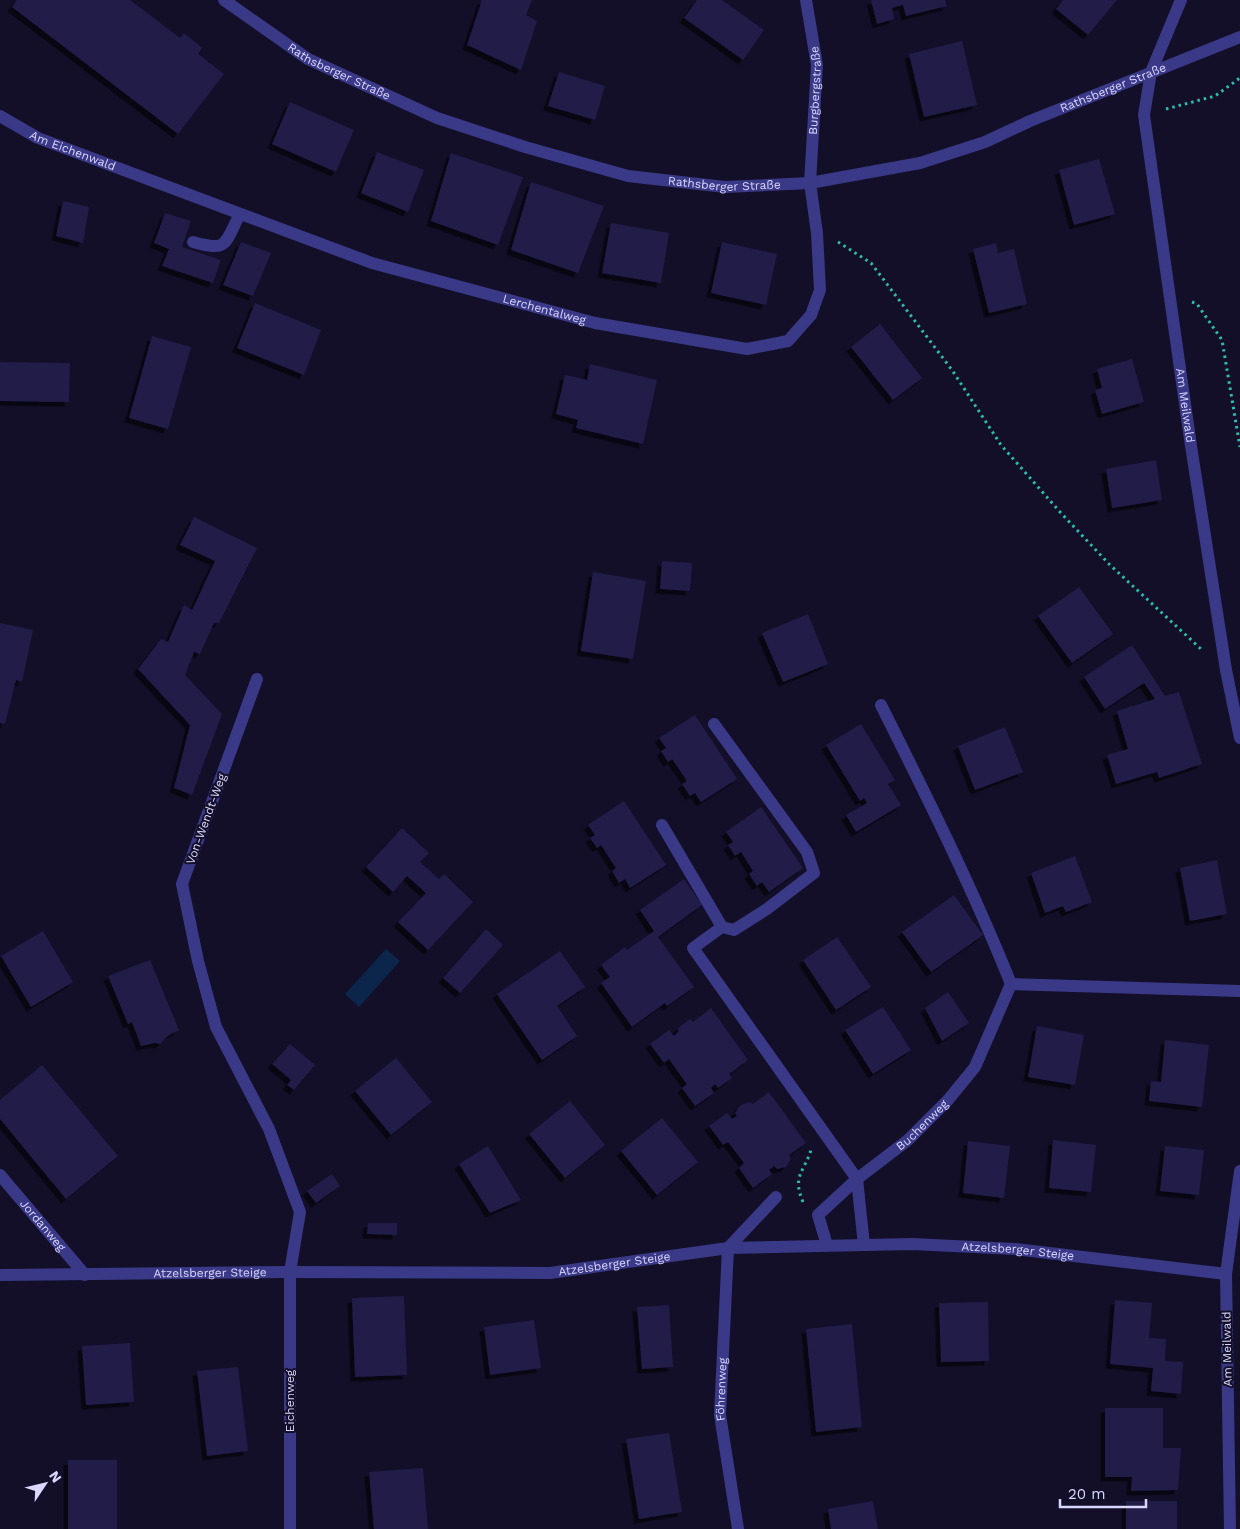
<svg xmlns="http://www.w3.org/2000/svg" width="1240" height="1529" font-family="'Work Sans',sans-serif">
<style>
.water{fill:#0b254b}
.building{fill:#231b4a;filter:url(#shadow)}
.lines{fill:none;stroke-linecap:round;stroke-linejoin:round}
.path{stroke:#2dbdaf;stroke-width:3;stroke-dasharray:2.5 4;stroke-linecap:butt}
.minor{stroke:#3a3988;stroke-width:12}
.labels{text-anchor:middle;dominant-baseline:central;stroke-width:4;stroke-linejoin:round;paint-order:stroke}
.street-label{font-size:12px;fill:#dad7ff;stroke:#130f28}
</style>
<defs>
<filter id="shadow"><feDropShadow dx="-4.5" dy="4.5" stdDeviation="0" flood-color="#0009"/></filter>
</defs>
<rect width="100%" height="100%" fill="#130f28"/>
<!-- water -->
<path class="water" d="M386,949L400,961L359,1007L345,994Z"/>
<!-- building -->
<path class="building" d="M17,0H130L180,38L184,33L202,48L198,54L224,74L178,134L12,7Z
M482,0H532L526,15L537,21L521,70L467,45Z
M697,0H722L764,30L743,60L684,18Z
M871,0H945L947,6L906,16L903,5L892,8L894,19L877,24Z
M1063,0H1117L1088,35L1056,9Z
M962,41L977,105L924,117L909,54Z
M559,72L605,86L595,120L548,106Z
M290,102L354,130L336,172L272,144Z
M377,152L424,170L408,212L361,193Z
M451,153L523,177L498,245L431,221Z
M1099,159L1115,214L1074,225L1059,170Z
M531,182L604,206L578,273L511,250Z
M63,201L89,207L83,243L56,236Z
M165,213L191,221L182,247L221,260L213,283L162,266L169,249L154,243Z
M611,223L669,233L661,283L602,273Z
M241,242L271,253L253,296L223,285Z
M722,242L777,254L766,305L711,293Z
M996,243L998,253L1014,249L1027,304L989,313L973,249Z
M255,303L321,330L304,375L237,348Z
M880,324L922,378L893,400L851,347Z
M152,336L191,347L168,429L129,418Z
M1132,359L1144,402L1102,414L1095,390L1102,388L1097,369Z
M0,362L70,363L69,402L0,401Z
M590,364L657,380L643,444L576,428L578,420L556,414L565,375L587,380Z
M1156,460L1162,500L1112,508L1106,469Z
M194,517L257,548L219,623H214L200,654L194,652L185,675L222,714L192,795L174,788L190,725L138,669L161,639L168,642L184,605L192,610L215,561L180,545Z
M662,561L692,563L690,591L660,589Z
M593,572L646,581L633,659L581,651Z
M1079,587L1113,634L1072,663L1038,616Z
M808,614L828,664L783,682L762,633Z
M0,623L33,630L22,682L16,680L5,724L0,723Z
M1132,645L1165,696L1179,692L1202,764L1159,778L1157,772L1116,784L1107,755L1128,749L1117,711L1155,699L1144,683L1105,709L1084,677Z
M695,715L737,779L701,802L695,793L690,796L682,784L687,781L681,772L672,759L668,762L661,751L666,748L659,738Z
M861,724L895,780L888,784L901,805L856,832L846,815L867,803L864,798L860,801L826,745Z
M1005,727L1023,772L975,790L958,746Z
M624,801L666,865L630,888L625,879L619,883L612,871L616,868L610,859L601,845L597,848L590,838L595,835L588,825Z
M761,807L803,868L769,892L762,882L757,886L749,874L753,871L741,852L735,856L728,845L733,842L726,832Z
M402,828L429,853L420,862L439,879L444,874L473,902L428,950L398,922L426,893L407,876L393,892L366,867Z
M1075,856L1092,902L1066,912L1063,906L1045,913L1031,873Z
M1217,860L1227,914L1190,921L1180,868Z
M684,879L702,905L658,937L694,987L667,1006L665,1003L632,1027L601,983L610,977L601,965L625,947L627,950L654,931L640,910Z
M954,895L983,935L931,972L902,932Z
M486,929L503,945L460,993L443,978Z
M43,931L73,982L31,1007L1,956Z
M837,937L871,987L836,1010L803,960Z
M560,951L585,987L557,1006L577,1036L542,1060L497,994Z
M150,960L179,1030L169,1035L160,1044L155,1043L141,1046L132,1022L128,1024L108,976Z
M948,992L969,1023L942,1041L925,1008Z
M883,1007L911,1050L873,1074L845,1030Z
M711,1008L748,1060L729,1074L732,1078L718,1088L715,1084L711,1088L714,1093L695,1106L682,1088L687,1084L678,1072L669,1059L664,1063L650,1044L669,1030L674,1036L679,1031L677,1029L690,1019L693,1022Z
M1037,1026L1084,1035L1075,1085L1028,1077Z
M1165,1040L1209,1045L1202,1107L1149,1101L1151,1081L1161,1082Z
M290,1044L315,1065L294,1090L287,1085L291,1080L272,1064Z
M396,1058L432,1102L391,1135L355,1091Z
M42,1065L118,1156L66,1199L0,1119V1100Z
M769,1092L806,1143L789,1155L791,1159L786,1167L777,1169L774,1166L769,1170L772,1174L753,1188L739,1168L744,1163L728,1142L723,1145L709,1126L727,1113L732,1119L737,1116L735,1113L741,1105L750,1102L753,1104Z
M570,1101L605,1145L565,1178L529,1134Z
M662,1118L698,1162L657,1195L621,1151Z
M1053,1140L1096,1145L1091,1192L1049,1188Z
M968,1141L1010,1146L1004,1198L963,1193Z
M488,1146L521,1200L490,1213L459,1164Z
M1165,1146L1204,1150L1199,1195L1160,1191Z
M332,1174L340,1186L316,1203L307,1191Z
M368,1223H397V1235L367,1234Z
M404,1296L407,1375L355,1377L352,1298Z
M1115,1300L1152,1303L1149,1338L1166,1339L1165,1361L1183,1362L1181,1394L1151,1391L1153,1368L1110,1364Z
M988,1302L989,1361L941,1362L939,1303Z
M669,1305L673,1367L642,1369L637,1307Z
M534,1320L541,1368L490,1375L484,1327Z
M852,1324L862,1427L816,1432L806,1329Z
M130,1343L134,1402L86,1405L82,1346Z
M238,1367L248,1451L207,1456L197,1371Z
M1105,1408H1163V1448H1181L1178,1490L1131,1491L1132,1477H1105Z
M669,1433L682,1512L639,1519L626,1439Z
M68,1460H117V1529H68Z
M423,1468L428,1529H374L369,1472Z
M873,1501L878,1529H831L828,1509Z
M1126,1501H1177V1529H1126Z"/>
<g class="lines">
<!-- path -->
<path class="path" d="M1166,109L1215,96L1240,78
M838,242L871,263L952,370L1001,445L1060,512L1109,564L1201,649
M1192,302L1197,304L1222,340L1240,447
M803,1202C792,1176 804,1172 811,1150"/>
<!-- minor -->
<g class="minor">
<path id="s1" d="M224,0L308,59L437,118L525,147L628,176L725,187L810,183L920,163L985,142L1030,121L1240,37"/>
<path id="s2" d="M1181,0L1151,72L1144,115L1191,446L1226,670L1240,738"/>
<path id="s3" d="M0,116L38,138L372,263L595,323L747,349L788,341L811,315L820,290L817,233L810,183L817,65L806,0"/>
<path d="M193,242C229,252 224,244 240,214"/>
<path d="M257,679L182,884L198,961L216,1027L269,1129L300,1212L290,1272V1529"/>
<path d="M881,705C927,797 973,889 1011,984"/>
<path d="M714,724L807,852L814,873L767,909L734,930L722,927L693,948L857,1179L864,1245"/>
<path d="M662,825L722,927"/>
<path id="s4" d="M0,1175L85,1275"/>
<path id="s5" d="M827,1245L818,1215L857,1179L908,1140L948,1100L975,1067L1011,984L1240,991"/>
<path id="s6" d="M0,1275L290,1272L550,1273L728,1248L912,1244L1015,1249L1226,1274"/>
<path id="s7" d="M738,1529L720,1415L728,1248L776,1197"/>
<path d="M1230,1529L1226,1274L1240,1171"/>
</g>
</g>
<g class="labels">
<!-- street labels -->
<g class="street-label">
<text stroke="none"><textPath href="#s1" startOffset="136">Rathsberger Straße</textPath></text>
<text stroke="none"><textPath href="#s1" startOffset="946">Rathsberger Straße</textPath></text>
<text stroke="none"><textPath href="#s3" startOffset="1089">Burgbergstraße</textPath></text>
<text stroke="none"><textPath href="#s3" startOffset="81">Am Eichenwald</textPath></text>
<text stroke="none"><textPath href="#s1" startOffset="541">Rathsberger Straße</textPath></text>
<text stroke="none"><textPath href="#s3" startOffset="579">Lerchentalweg</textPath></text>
<text stroke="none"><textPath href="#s2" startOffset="415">Am Meilwald</textPath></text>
<text transform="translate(206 819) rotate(-70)">Von-Wendt-Weg</text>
<text stroke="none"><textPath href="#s5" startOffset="169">Buchenweg</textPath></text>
<text stroke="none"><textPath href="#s4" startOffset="66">Jordanweg</textPath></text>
<text stroke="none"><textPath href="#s6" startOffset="1020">Atzelsberger Steige</textPath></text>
<text stroke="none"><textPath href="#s6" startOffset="615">Atzelsberger Steige</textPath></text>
<text stroke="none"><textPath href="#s6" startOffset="210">Atzelsberger Steige</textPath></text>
<text transform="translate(1227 1349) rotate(-91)">Am Meilwald</text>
<text stroke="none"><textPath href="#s7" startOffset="141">Föhrenweg</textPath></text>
<text transform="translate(290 1401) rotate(-90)">Eichenweg</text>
</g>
</g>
<!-- north arrow -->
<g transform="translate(45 1484) rotate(55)" stroke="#130f28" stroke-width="4" paint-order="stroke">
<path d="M0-4L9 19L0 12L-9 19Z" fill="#dad7ff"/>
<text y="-8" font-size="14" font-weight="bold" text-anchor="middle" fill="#dad7ff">N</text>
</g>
<!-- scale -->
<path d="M1060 1499v8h86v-8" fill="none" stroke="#dad7ff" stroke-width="2.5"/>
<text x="1068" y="1499" font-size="15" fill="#dad7ff" stroke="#130f28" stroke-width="4" paint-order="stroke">20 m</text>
</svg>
